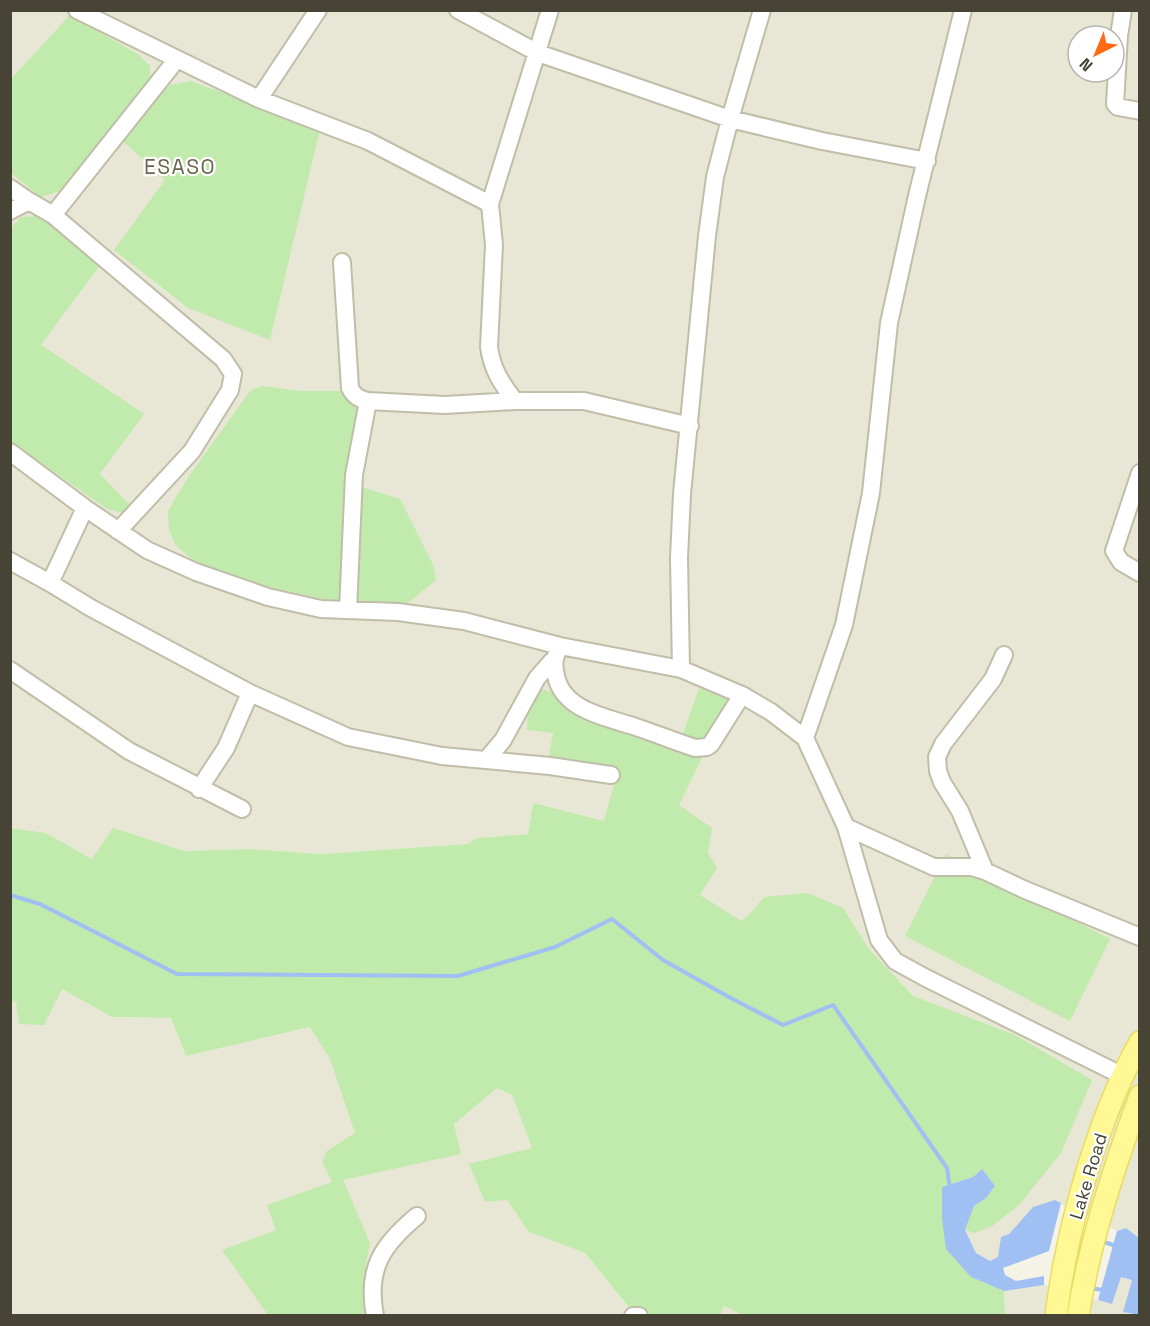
<svg xmlns="http://www.w3.org/2000/svg" width="1150" height="1326" font-family="'Space Grotesk',sans-serif">
<style>
.residential{fill:#e8e6d4;fill-rule:evenodd}
.green{fill:#c1eaad}
.water{fill:#a0bff3}
.lines{fill:none;stroke-linecap:round;stroke-linejoin:round}
.stream{stroke:#a0bff3;stroke-width:4}
.minor-casing{stroke:#c0bda9;stroke-width:20}
.major-casing{stroke:#e8dd60;stroke-width:24}
.minor{stroke:#fff;stroke-width:16}
.major{stroke:#fff894;stroke-width:21}
.labels{text-anchor:middle;dominant-baseline:central;stroke-width:4.5;stroke-linejoin:round;paint-order:stroke}
.street-label{font-size:18px;fill:#474435;stroke:#fff}
.quarter-label{font-size:21px;letter-spacing:1.5px;fill:#6a654c;stroke:#fff}
</style>
<rect width="100%" height="100%" fill="#f4f3e6"/>
<!-- residential -->
<path class="residential" d="M11,11H1139V1238L1126,1228L1117,1231L1055,1200L1033,1207L1009,1234L1001,1237L998,1257L990,1261L976,1253L965,1230L974,1206L731,928L533,803L528,834L477,838L469,844L321,854L249,849L184,851L113,829L92,859L46,833L11,828ZM1078,36H1114V72H1078Z
M62,989L112,1017L171,1018L186,1056L310,1027L424,1030L512,1095L532,1148L507,1200L529,1232L585,1253L628,1307L715,1302L744,1315L11,1316V1001L16,1002Z
M1121,1277L1132,1280L1124,1312L1132,1315H1005L1004,1291L1044,1285L1112,1304Z"/>
<!-- green -->
<path class="green" d="M70,15L139,55L150,66V81L64,190L41,197L11,173L10,80Z
M191,81L320,129L270,340L188,308L114,250L165,180L123,141L147,109L170,85Z
M39,216L56,227L100,265L41,345L144,414L100,474L131,506L124,513L107,509L11,442V228L21,217Z
M262,386L301,391H354L364,404L346,482L400,499L434,567L436,580L403,607L324,599L238,580L192,559L176,546L169,530L168,511L189,476L250,391Z
M699,688L730,700L679,805L712,828L708,852L717,868L700,895L741,921L749,915L764,897L808,893L843,908L869,949L913,996L1015,1035L1092,1080L1061,1153L1019,1205L992,1226L975,1233L965,1230L974,1206L986,1198L981,1169L973,1177L942,1187L971,1277L1004,1291L1005,1315L744,1316L724,1306L720,1315H635L585,1253L529,1232L507,1200L485,1202L469,1164L532,1148L512,1095L497,1088L454,1124L461,1154L343,1180L370,1243L366,1264L365,1315C355,1315 316,1313 310,1316L268,1315L222,1250L276,1230L267,1205L332,1182L322,1161L327,1151L355,1133L330,1059L310,1027L186,1056L171,1018L112,1017L62,989L44,1025L19,1024L16,1002L11,1001V828L46,833L92,859L113,828L184,851L249,849L321,854L468,844L477,838L528,834L533,803L604,821L617,774L595,765L549,756L553,733L527,730L528,714L541,689L683,734Z
M946,854L1110,939L1070,1021L905,936Z"/>
<!-- water -->
<path class="water" d="M982,1169L995,1186L986,1198L974,1206L965,1230L976,1253L990,1261L998,1257L1001,1237L1009,1234L1033,1207L1055,1200L1061,1203L1049,1251L1003,1268L1005,1275L1016,1281L1044,1276V1285L1004,1291L971,1277L946,1249L942,1219V1187L973,1177Z
M1126,1228L1139,1238V1315L1123,1312L1132,1280L1121,1277L1112,1304L1098,1300L1117,1231Z"/>
<g class="lines">
<!-- stream -->
<path class="stream" d="M10,895L40,904L177,974L458,976L555,947L612,919L663,960L727,996L783,1025L833,1005L947,1168L950,1189
M1101,1241L1116,1246
M1088,1288L1104,1290"/>
<defs>
<path id="minor" d="M77,10L259,99L368,141L490,204L494,245L489,347C492,369 501,383 515,401
M458,10L538,53L730,119L822,141L927,161
M1123,10L1119,36L1115,104L1118,107L1140,111
M259,99L318,10
M10,188L29,201L53,215L223,359L233,374L230,390L192,451L118,531
M490,204L550,10
M10,211L29,201
M53,215L177,59
M342,262L350,388C354,396 359,399 368,401L445,405L515,401H584L690,426
M10,452L85,508L147,550L196,572L268,597L321,609L398,612L464,621L560,646L681,669L742,695L771,712L805,738L846,827L879,940L895,961L926,978L1121,1075
M1140,473L1114,551L1121,562L1140,573
M10,561L50,583L85,508
M50,583L91,608L250,693L348,737L442,756L550,766L611,775
M348,610L354,475L368,401
M560,646C554,658 553,663 556,676C563,710 605,717 633,726C654,733 674,741 695,748L707,747L711,744L742,695
M681,669L679,558L682,494L707,236L715,177L730,119L762,10
M10,670L129,751L242,809
M805,738L844,625L871,493L889,323L917,196L963,10
M487,759L503,740L537,678L552,661
M199,789L226,748L250,693
M846,827L934,867H972L985,871L1023,889L1140,937
M985,871L960,811L942,782L938,771L937,757L943,744L993,679L1004,655
M375,1316C366,1269 382,1245 417,1216
M633,1316H639"/>
<path id="major" d="M1056,1316C1067,1228 1097,1119 1140,1042
M1078,1316C1090,1240 1114,1168 1140,1096"/>
</defs>
<!-- minor casing -->
<use href="#minor" class="minor-casing"/>
<!-- major casing -->
<use href="#major" class="major-casing"/>
<!-- minor -->
<use href="#minor" class="minor"/>
<!-- major -->
<use href="#major" class="major"/>
</g>
<g class="labels">
<!-- street labels -->
<g class="street-label">
<text transform="translate(1088 1176) rotate(-73)">Lake Road</text>
</g>
<!-- quarter labels -->
<g class="quarter-label">
<text x="180" y="166">ESASO</text>
</g>
</g>
<!-- border -->
<rect width="1150" height="1326" fill="none" stroke="#474435" stroke-width="24"/>
<!-- north arrow -->
<g transform="translate(1096 54) rotate(223)"><circle r="28" fill="#ffffff" stroke="#b5b4ae" stroke-width="1.5"/>
<path d="M0-4.5L10 22L0 15L-10 22Z" fill="#ff6a12"/>
<text y="-9" font-size="16" font-weight="bold" text-anchor="middle" fill="#474435">N</text>
</g>
</svg>
